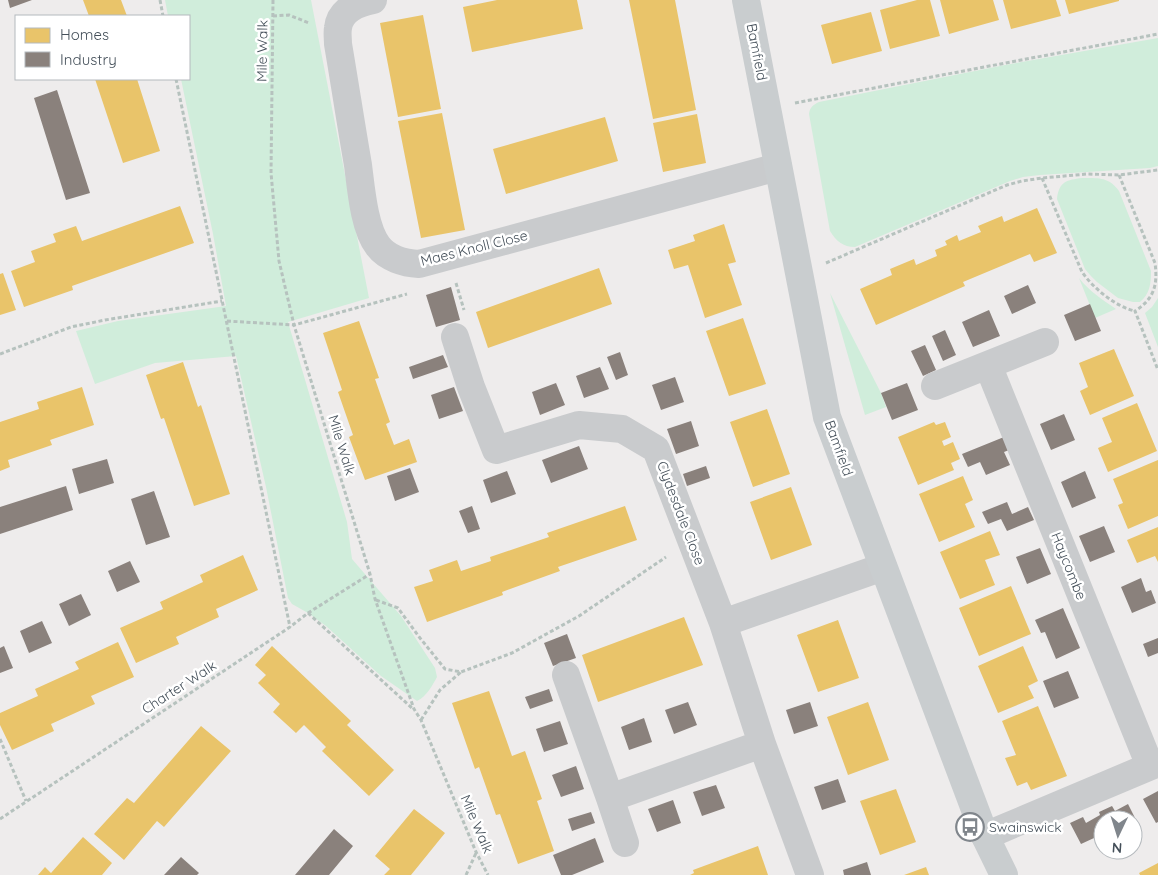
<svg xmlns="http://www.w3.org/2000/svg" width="1158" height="875" font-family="Quicksand,sans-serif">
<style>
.green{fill:#d0eddb}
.homes{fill:#e9c46a}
.industry{fill:#8a817c}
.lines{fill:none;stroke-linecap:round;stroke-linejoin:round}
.path{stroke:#b6c2be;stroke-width:3;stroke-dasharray:4 2.5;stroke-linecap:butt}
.street{stroke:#c9cbcd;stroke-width:28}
.secondary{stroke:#c9cdcf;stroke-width:28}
.labels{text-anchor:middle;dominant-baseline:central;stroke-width:5;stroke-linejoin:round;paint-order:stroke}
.street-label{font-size:14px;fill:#444f59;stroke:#fff}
.poi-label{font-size:14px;fill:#444f59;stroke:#fff;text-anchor:start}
</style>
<rect width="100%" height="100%" fill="#eeecec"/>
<!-- green -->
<path class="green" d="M165,0H311L369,298L288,322L347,522L352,559L401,616L435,668L437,677C432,686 427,696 417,701L381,676L326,626L308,613L292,604L288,598L266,487L236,356L155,363L95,384L76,331L118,321L226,306L213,234L181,79H189V16H168Z
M1158,38V166L1150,168L1040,175L1023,177L1010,181L855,247C843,247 836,241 830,231L809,114C810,107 813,105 819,102L1005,65Z
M1082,178C1099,178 1109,177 1119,191L1151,271C1151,283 1150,294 1140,302H1133L1118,298L1097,282L1090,275L1085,269L1057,199C1059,181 1067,180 1082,178Z
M1079,278C1089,291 1103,300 1116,309L1095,318Z
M830,293L881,393L886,407L865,415Z
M1158,298V347L1145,313L1152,307Z"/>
<!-- homes -->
<path class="homes" d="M83,0H121L127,16H89Z
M497,0H577L583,29L472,52L463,7Z
M629,0H675L696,110L653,119Z
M917,0H930L940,36L890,49L880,10Z
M940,0H993L999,20L949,34Z
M1003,0H1056L1061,16L1011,29Z
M1065,0H1119V1L1069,14Z
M871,12L882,51L832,64L821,25Z
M423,15L441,109L398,117L380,23Z
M95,79H137L160,151L123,163Z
M442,113L465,230L421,238L398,121Z
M697,114L706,163L663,172L653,123Z
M605,117L618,161L506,194L493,149Z
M180,206L194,243L72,286L73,290L24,307L11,271L35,262L31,251L56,242L53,234L76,226L82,241Z
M1037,208L1057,253L1034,262L1030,254L963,282L965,286L876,325L860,289L892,275L890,269L914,259L916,265L937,256L935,250L947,245L945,241L957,235L959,241L981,232L978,226L1002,216L1004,222Z
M724,224L736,262L728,264L742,305L705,318L688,265L674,269L668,250L695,241L693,235Z
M599,268L612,304L488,348L476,312Z
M3,273L16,310L0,315V274Z
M743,318L766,384L729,396L706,331Z
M359,321L379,378L375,379L390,422L386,424L394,445L409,439L417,462L365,480L349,437L353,435L338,392L342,390L323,333Z
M1114,349L1134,396L1090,415L1080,391L1088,387L1079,363Z
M183,362L198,407L201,405L230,494L194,506L164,418L161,419L146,375Z
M82,387L94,425L50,440L52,445L8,460L10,467L0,471V422L39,409L37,402Z
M1137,403L1157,451L1108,472L1098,448L1112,442L1102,418Z
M767,409L790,474L753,487L730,422Z
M934,422L936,425L945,422L951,437L942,441L944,446L953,442L960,459L951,463L954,470L918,485L898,437Z
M1158,460V516L1128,529L1118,505L1123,503L1113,479Z
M963,476L973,500L965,504L975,527L939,542L919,494Z
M791,487L812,545L771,560L750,502Z
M625,506L637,540L558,567L560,571L502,592L503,595L427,622L414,587L433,581L429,570L457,560L461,571L491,561L490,557L549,537L547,533Z
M1158,527V562L1155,556L1137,563L1127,540Z
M990,531L1000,555L985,560L995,585L960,599L940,552Z
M243,555L258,590L216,609L219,617L176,637L179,644L136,663L120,628L163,609L160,602L203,582L200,575Z
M1011,586L1031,634L979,656L959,608Z
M684,617L703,665L598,702L582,655Z
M838,620L859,678L818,692L797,635Z
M118,642L134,677L91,696L95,704L51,724L54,731L12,750L0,725V713L38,696L35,689L79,669L75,662Z
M272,646L351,721L347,725L394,770L369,796L322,751L326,747L304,725L296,733L273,712L280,704L258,683L266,675L255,665Z
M1023,646L1038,681L1028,686L1034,698L998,713L978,666Z
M489,691L512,756L525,751L542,799L537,801L554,851L518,864L500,814L496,815L479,767L475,769L452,703Z
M868,702L889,760L848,775L827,717Z
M1038,706L1067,776L1031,790L1027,782L1017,786L1005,758L1016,755L1002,721Z
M201,726L231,751L164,827L157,821L124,860L94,834L127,798L134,803Z
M896,789L916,842L880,855L860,801Z
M414,809L445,833L411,875H384L390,869L375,856Z
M83,837L112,863L102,875H38L45,867L51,873Z
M758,846L768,875H690L694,873L693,870Z
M1158,863V875H1140L1139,873Z
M926,867L929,875H904Z"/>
<!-- industry -->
<path class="industry" d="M8,0H32L10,8Z
M57,90L90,193L66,200L34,98Z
M1028,285L1036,303L1012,314L1004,296Z
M451,287L460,320L436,327L426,295Z
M1090,304L1101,331L1075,341L1064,315Z
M989,310L1000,336L973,347L962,322Z
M945,330L956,355L943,361L932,336Z
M925,345L936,370L923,376L911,351Z
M620,352L628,375L616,380L607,357Z
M443,355L448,367L413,379L409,367Z
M600,367L609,389L584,398L576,376Z
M675,377L684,402L661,410L652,385Z
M556,383L565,405L540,415L532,392Z
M907,383L918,410L892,420L881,393Z
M454,387L463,411L439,419L431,395Z
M1064,414L1075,440L1051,450L1040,424Z
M691,421L699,446L676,454L667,429Z
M1004,437L1009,450L1004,452L1010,465L986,475L980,462L968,467L962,454Z
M579,446L588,469L551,483L542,460Z
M107,459L114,483L79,494L72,469Z
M706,466L710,478L687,486L683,474Z
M410,468L419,492L395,501L387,476Z
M507,471L516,494L491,503L483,480Z
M1085,471L1096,498L1072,508L1061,482Z
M66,486L73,510L0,534V507Z
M154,491L170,537L146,545L131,499Z
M1007,502L1012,514L1028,507L1034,520L1007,531L1001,519L988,524L982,512Z
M472,506L480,529L468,533L459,511Z
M1104,526L1115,552L1090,562L1079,536Z
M1040,548L1051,574L1027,584L1016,557Z
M130,561L140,582L117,592L108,571Z
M1141,578L1146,592L1151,590L1156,603L1132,613L1121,587Z
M81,594L91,615L69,626L59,604Z
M1063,608L1080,648L1056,659L1045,632L1041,633L1035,620Z
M42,621L52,643L29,653L20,631Z
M567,634L576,658L553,666L544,643Z
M1158,638V653L1148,657L1143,644Z
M4,646L13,668L0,673V648Z
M1068,671L1079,698L1054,708L1043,681Z
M549,689L553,701L530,709L525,697Z
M688,702L697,725L674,734L665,710Z
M810,702L818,726L794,734L786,710Z
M644,718L652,742L629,750L621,727Z
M560,721L568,744L544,752L536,729Z
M576,766L584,789L561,797L552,775Z
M838,779L846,802L822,810L814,787Z
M716,785L725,808L702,816L693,792Z
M1158,791V822L1156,823L1143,799Z
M673,800L681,823L657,832L648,809Z
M1128,804L1139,826L1133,830V820H1103V842L1097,845L1094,838L1081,844L1070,823L1083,817L1086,823L1100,815L1099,812L1112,806L1115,811Z
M591,812L595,823L572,831L568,819Z
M334,829L353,846L329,875H295Z
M595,838L604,862L572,875H561L553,855Z
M181,857L199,873L197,875H164Z
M867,862L871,875H844L843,870Z"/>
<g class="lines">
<!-- path -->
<path class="path" d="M160,0L163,16
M273,0L271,173L279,261L294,325L370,574L375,599L414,709L421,720L476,852L488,875
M273,16L289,15L309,23
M176,79L290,627
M795,103L1158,34
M1119,175L1155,263C1158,285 1154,299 1135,311L1158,370
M1042,178L1082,272C1093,288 1116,307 1135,311
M826,263L1007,185L1022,181L1042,178L1087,174L1119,175L1158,170
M456,283L464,310
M227,321L294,325L407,294
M0,354L71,327L105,320L222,301
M376,600L398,608L420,638L445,669L461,672L512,653L579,616L666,557
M308,613L413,709
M421,720L440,690L461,672
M0,739L26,801
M0,819L290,627L308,613L370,574
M466,875L476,853"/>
<!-- street -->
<path class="street" d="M373,0C358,3 340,10 338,28C337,33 338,39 338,44C345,85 351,125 358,165C361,188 364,228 378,246C387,258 404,263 419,264L778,167
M455,337L471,387L496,450L579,425L622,429L656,449L723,623L762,744L810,875
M988,365L1150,766
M935,386L1045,342
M723,623L883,567
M566,675L610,798L625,843
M610,798L762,744
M985,836L1158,763"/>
<!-- secondary -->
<path class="secondary" d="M746,0L827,417L985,836L1004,875"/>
</g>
<!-- icons -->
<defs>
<symbol id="bus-ring" viewBox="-11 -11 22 22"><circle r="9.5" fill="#fff" stroke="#80868c" stroke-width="1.5"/><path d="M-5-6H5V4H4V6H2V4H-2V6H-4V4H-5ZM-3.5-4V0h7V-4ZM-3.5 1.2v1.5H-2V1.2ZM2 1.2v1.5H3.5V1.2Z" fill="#80868c"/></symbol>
</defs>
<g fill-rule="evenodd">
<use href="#bus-ring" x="954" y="811" width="32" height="32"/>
</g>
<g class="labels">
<!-- street labels -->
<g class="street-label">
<text transform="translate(262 51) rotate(-89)">Mile Walk</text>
<text transform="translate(757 52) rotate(79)">Bamfield</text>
<text transform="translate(474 248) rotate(-14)">Maes Knoll Close</text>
<text transform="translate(342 445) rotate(73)">Mile Walk</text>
<text transform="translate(839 448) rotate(70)">Bamfield</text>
<text transform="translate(681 513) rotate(69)">Clydesdale Close</text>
<text transform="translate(1069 566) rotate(68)">Haycombe</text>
<text transform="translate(179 687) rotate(-33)">Charter Walk</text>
<text transform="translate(477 824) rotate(67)">Mile Walk</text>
</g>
<!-- poi labels -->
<g class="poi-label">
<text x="989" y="827">Swainswick</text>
</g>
</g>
<!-- legend -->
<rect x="15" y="15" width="175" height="65" fill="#ffffff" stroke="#b4b9bd"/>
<rect x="25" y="28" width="25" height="15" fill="#e9c46a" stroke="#b4b9bd"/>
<text x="60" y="40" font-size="15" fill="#444f59">Homes</text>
<rect x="25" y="52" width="25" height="15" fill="#8a817c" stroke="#b4b9bd"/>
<text x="60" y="65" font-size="15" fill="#444f59">Industry</text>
<!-- north arrow -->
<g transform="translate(1118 835) rotate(184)"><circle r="24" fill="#ffffff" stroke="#b4b9bd"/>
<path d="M0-4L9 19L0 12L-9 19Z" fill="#80868c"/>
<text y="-8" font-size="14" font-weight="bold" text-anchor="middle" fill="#444f59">N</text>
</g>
</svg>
